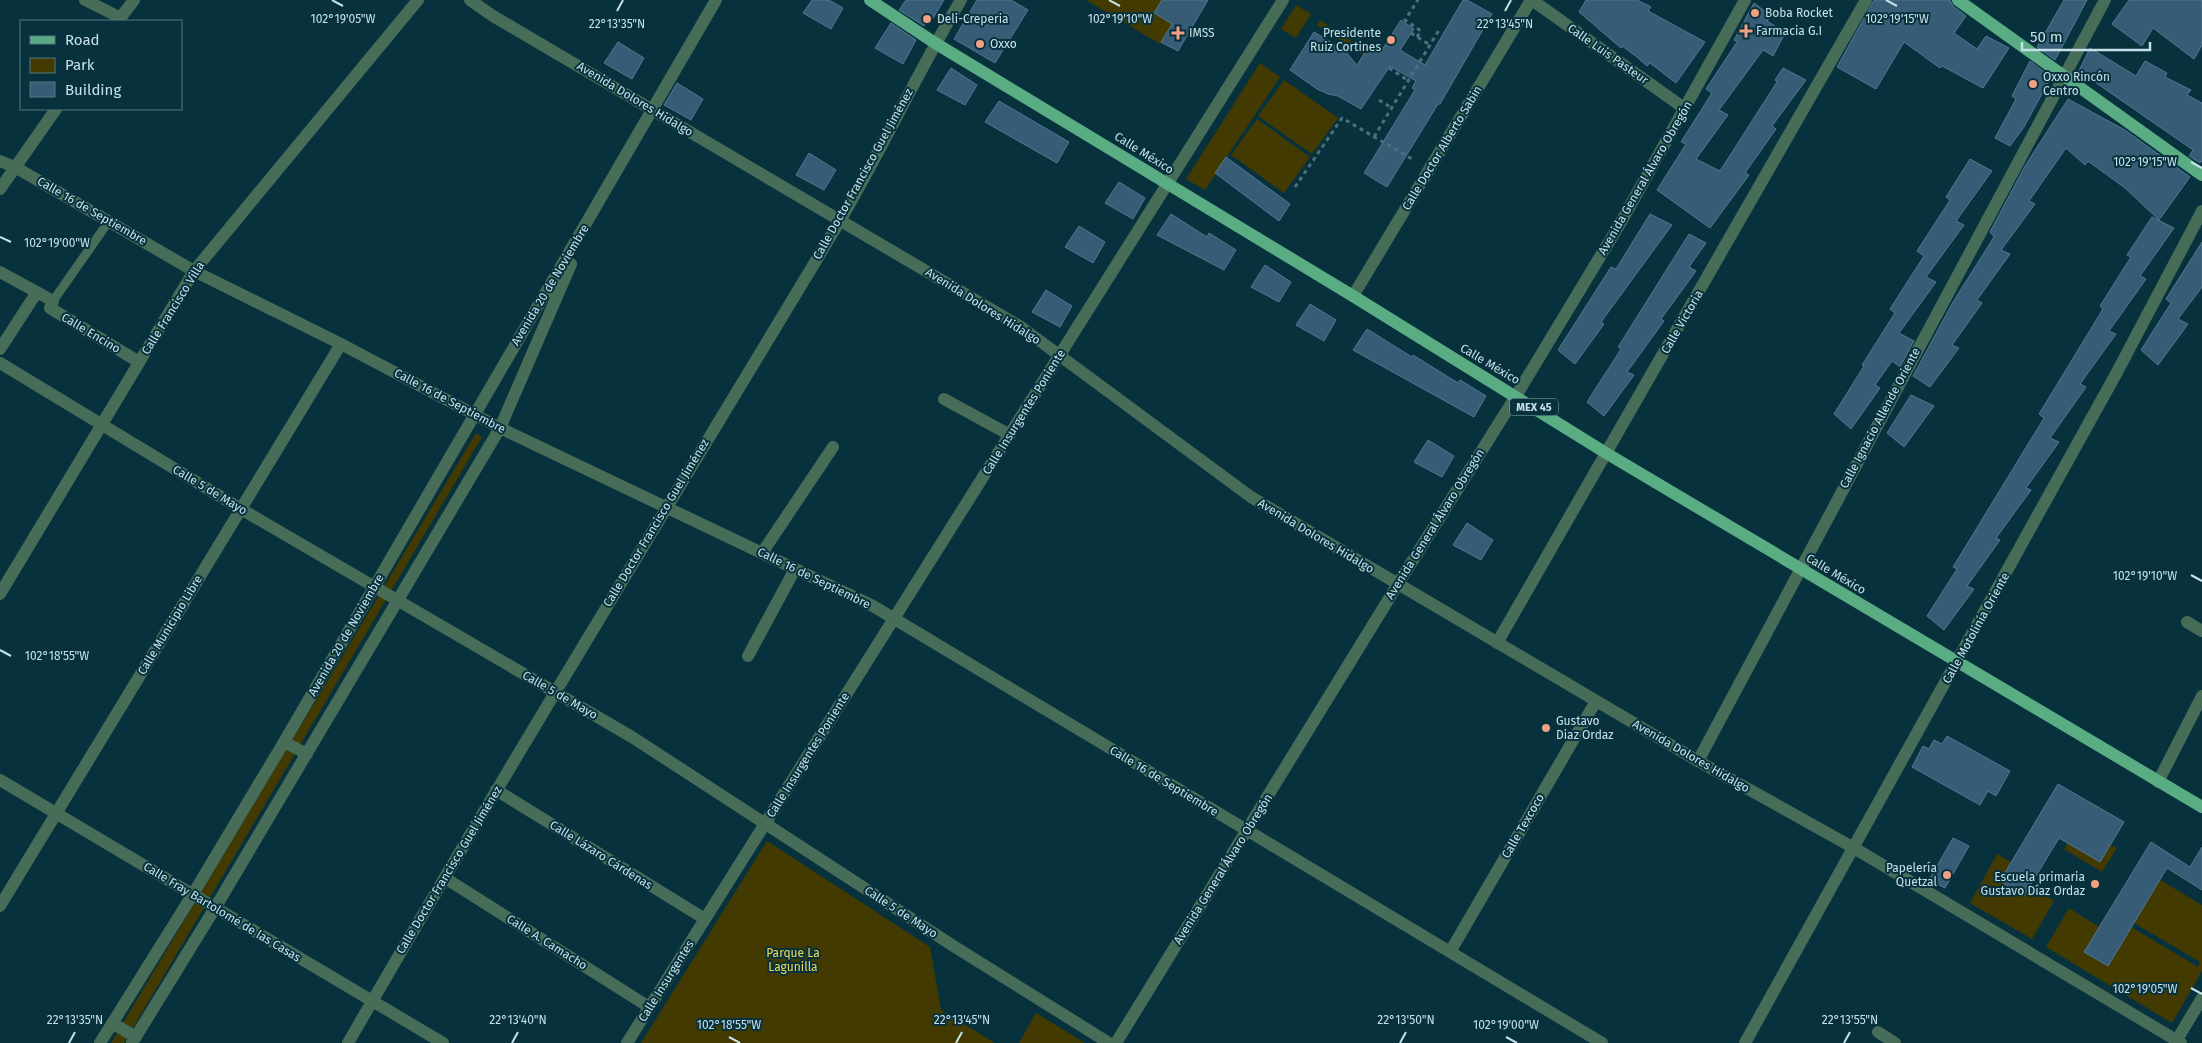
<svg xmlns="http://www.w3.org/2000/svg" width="2202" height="1043" font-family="'Fira Sans',sans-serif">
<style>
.green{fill:#423a00}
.building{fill:#365c76;stroke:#517893}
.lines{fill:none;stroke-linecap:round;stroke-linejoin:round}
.path{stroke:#4d717c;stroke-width:3;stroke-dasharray:4 4;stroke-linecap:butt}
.service{stroke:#476d58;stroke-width:9}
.pedestrian{stroke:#476d58;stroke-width:12}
.minor{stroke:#476d58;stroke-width:12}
.primary{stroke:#5aac83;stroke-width:12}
.ticks{fill:none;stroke:#c6e0e9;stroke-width:2}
.poi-dot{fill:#f39f82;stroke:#07323d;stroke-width:2}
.labels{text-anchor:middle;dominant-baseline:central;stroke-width:4;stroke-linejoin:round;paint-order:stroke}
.shield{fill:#07323d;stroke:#8dacb5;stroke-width:1}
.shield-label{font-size:11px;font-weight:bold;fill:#c6e0e9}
.poi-label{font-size:12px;fill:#c6e0e9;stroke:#07323d;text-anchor:start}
.street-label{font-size:12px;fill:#c6e0e9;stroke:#07323d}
.park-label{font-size:12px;fill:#efd955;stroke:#07323d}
.ticks-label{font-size:12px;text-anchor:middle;fill:#c6e0e9;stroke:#07323d;stroke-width:4;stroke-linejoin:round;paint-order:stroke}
</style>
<rect width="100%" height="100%" fill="#07323d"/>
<!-- green -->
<path class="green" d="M1086,0H1162L1154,13L1172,24L1160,44Z
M1296,5L1311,14L1296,38L1281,29Z
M1320,20L1366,51L1363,55L1317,25Z
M1260,63L1280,77L1205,190L1186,179Z
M1284,80L1338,118L1312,154L1258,116Z
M1257,119L1310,157L1284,193L1231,155Z
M476,433L482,437L124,1043H111Z
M2092,803L2102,809L2078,849L2110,845L2117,848L2102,872L2064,849Z
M767,841L930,947L941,1010L995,1043H641Z
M1997,854L2011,862L2000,881L2024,896L2030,886L2054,901L2032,939L1970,903Z
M2160,880L2202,905V971L2172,1023L2046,947L2069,908L2099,927L2085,952L2108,966L2131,927L2198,967L2200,962L2134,923Z
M1036,1013L1085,1043H1019Z"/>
<!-- building -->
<path class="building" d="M812,0H829L843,8L831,29L803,13Z
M906,0H944L930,23L927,22L924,26L899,10Z
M977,0H1011L1028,10L995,63L954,39Z
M1162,0H1208L1178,51L1161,42L1172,24L1154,13Z
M1463,0H1467L1492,14L1440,104H1438L1387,187L1364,173L1415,90L1412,88L1416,81L1390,66L1361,109L1338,96L1328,94L1317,89L1290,70L1314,32L1344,50L1357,65L1369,46L1380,53L1401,20L1414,29L1400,50L1425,65Z
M1586,0H1637L1651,7L1648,11L1705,42L1676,83L1650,63L1647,66L1637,57L1622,46L1621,48L1579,12Z
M1874,0H1950L1953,6L1966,16L1954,33L1977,49L1986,36L2009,48L1983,88L1942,66L1940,68L1904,42L1876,89L1837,67Z
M2064,0H2087L2055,60L2037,47Z
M2129,0H2202V45L2194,59L2153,28L2142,46L2112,24Z
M1754,3L1771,16L1767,21L1775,26L1773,28L1784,35L1773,56L1763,50L1719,110L1728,115L1696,159L1720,171L1777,82L1775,80L1783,68L1806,80L1772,126L1776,129L1745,173L1749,175L1710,228L1657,190L1686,144L1681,142L1712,93L1706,89L1737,42L1734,40Z
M891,23L916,40L903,64L875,48Z
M618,42L644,58L632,79L604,63Z
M2090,48L2136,76L2145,61L2167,73L2165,77L2191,90L2187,95L2202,103V161L2200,163L2189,156L2193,150L2079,71Z
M2030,61L2047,74L2046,76L2050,79L2024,127L2010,146L1995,138L2016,99L2012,96Z
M951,68L977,85L965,105L937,90Z
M677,83L703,99L691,120L664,105Z
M2068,99L2125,130L2190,177L2159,220L2125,188L2088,161L2085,165L2066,148L2029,201L2035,204L2001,250L2010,254L1977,300L1982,303L1952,345L1959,348L1930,387L1913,376L1953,302L1994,237L1990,232L2025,166Z
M999,101L1069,142L1057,163L985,122Z
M809,153L836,170L824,190L796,175Z
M1226,157L1290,204L1279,221L1215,173Z
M1970,159L1992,171L1956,221L1964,225L1926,277L1936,282L1899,333L1914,341L1900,367L1892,361L1875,385L1880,388L1851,429L1834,414L1864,366L1862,365L1895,313L1890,309L1924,256L1917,251L1950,200L1946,197Z
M1119,182L1145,198L1133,219L1105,203Z
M1171,214L1207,237L1209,233L1236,250L1224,270L1157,235Z
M1650,214L1672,225L1601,322L1604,324L1575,364L1558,350L1611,267L1616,269Z
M2152,217L2174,228L2140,276L2146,279L2109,331L2116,334L2080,384L2086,387L2050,438L2059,442L2026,488L2031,490L1996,538L2000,540L1967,586L1974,589L1944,630L1927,616L1957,569L1953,567L2044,418L2039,414L2103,309L2100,306L2131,257L2127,255Z
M1079,226L1105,242L1093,263L1065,247Z
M1689,234L1706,243L1689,267L1696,271L1661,319L1664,321L1627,372L1634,375L1604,416L1587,402L1621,349L1618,347Z
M2202,242V287L2178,319L2188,324L2158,365L2141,350L2171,303L2166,299Z
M1265,265L1291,282L1279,302L1251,287Z
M1046,290L1072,306L1060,327L1032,312Z
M1310,304L1336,320L1324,341L1296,325Z
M1367,329L1412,357L1413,355L1458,383L1460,380L1486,396L1474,417L1353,350Z
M1911,395L1934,406L1904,447L1887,433Z
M1428,440L1454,456L1442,477L1414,462Z
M1467,523L1493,540L1481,560L1453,545Z
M1947,736L2010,771L1996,796L1988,791L1980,805L1912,767L1923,746L1929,749L1934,740L1942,744Z
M2058,784L2124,822L2100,862L2059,838L2024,896L2000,881Z
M1953,838L1969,846L1945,888L1929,880Z
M2151,842L2190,867L2202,847V890L2167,868L2108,966L2084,952Z"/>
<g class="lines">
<!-- path -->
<path class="path" d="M1411,33L1430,45
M1417,37L1421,31L1405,20L1418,0
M1389,68L1409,81
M1379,100L1392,108
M1374,137L1439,30
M1295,187L1342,118L1412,159"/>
<!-- service -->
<path class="service" d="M53,301L109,221"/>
<!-- pedestrian -->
<path class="pedestrian" d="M0,272L53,301L50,308L139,362
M0,349L37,292"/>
<!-- minor -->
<path class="minor" d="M85,0L121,18
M470,0L493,16L1021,327L1251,497L1698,761L1854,848L2181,1043
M1532,0L1684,108
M118,21L134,0
M0,161L15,167L194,271L341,344L500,428L873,606L1602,1043
M0,189L56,109
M1353,296L1531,0
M0,363L241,509L632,737L955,947L1109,1043
M944,399L1010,435
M762,553L833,447
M0,594L194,271L418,0
M2187,622L2202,631
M1497,643L1866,0
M748,656L795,569
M284,742L307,754
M1698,761L2105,0
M0,780L443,1043
M2158,782L2202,696
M496,790L705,919
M445,878L649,1007
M0,906L341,344
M1450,952L1596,701
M112,1023L136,1037
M1878,1032L1895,1043
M100,1043L193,894L284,742L716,0
M132,1043L215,908L500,428L571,264
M348,1043C507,768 674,497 838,224C881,151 917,73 961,0
M627,1043L1283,0
M1116,1043L1398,584L1516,396L1621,222L1745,0
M1745,1043L2116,374L2202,211
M2175,1043L2202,998"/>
<!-- primary -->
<path class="primary" d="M870,0L935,43L1353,296L1606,453L2202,807
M1958,0L2202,175"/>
</g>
<!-- ticks -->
<path class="ticks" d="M332,0L343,6M1109,0L1120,6M1886,0L1897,6M617,11L623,0M1505,11L1511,0M2191,162L2202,168M0,237L11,242M2191,575L2202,581M0,650L11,656M2191,988L2202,994M729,1037L740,1043M1506,1037L1517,1043M69,1043L75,1032M512,1043L518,1032M956,1043L962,1032M1400,1043L1406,1032M1844,1043L1850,1032"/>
<!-- markers -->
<g class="poi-dot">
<circle cx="1755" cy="13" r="5"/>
<circle cx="927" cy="19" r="5"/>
<path d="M1743.5 23.5h5v5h5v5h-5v5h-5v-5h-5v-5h5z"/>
<path d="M1175.5 25.5h5v5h5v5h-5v5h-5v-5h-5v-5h5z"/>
<circle cx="1391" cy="40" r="5"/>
<circle cx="980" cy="44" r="5"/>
<circle cx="2033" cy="84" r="5"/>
<circle cx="1546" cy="728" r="5"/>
<circle cx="1947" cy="875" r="5"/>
<circle cx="2095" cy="884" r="5"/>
</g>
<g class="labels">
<!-- shield labels -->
<rect class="shield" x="1510" y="398.5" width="48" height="17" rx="4"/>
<g class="shield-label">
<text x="1534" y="407">MEX 45</text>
</g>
<!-- poi labels -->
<g class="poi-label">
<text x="1765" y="13">Boba Rocket</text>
<text x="937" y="19">Deli-Creperia</text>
<text x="1756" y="31">Farmacia G.I</text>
<text x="1189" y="33">IMSS</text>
<text x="1381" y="33" text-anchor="end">Presidente<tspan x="1381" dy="14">Ruiz Cortines</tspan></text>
<text x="990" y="44">Oxxo</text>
<text x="2043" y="77">Oxxo Rincón<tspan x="2043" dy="14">Centro</tspan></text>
<text x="1556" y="721">Gustavo<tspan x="1556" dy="14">Diaz Ordaz</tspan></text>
<text x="1937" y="868" text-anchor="end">Papelería<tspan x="1937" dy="14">Quetzal</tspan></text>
<text x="2085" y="877" text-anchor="end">Escuela primaria<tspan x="2085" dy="14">Gustavo Díaz Ordaz</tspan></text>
</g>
<!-- street labels -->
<g class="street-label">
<text transform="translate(1608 54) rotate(35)">Calle Luis Pasteur</text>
<text transform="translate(635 99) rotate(31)">Avenida Dolores Hidalgo</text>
<text transform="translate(1442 148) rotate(-59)">Calle Doctor Alberto Sabin</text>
<text transform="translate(1144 153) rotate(32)">Calle México</text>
<text transform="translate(863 174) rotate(-61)">Calle Doctor Francisco Guel Jiménez</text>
<text transform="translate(1645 178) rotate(-60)">Avenida General Álvaro Obregón</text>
<text transform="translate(92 211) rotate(30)">Calle 16 de Septiembre</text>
<text transform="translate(550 285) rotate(-59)">Avenida 20 de Noviembre</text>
<text transform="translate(983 306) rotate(32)">Avenida Dolores Hidalgo</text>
<text transform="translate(173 308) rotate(-58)">Calle Francisco Villa</text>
<text transform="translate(1682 322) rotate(-60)">Calle Victoria</text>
<text transform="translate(91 333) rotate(31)">Calle Encino</text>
<text transform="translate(1490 364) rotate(31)">Calle México</text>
<text transform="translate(450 401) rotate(28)">Calle 16 de Septiembre</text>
<text transform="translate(1024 412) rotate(-58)">Calle Insurgentes Poniente</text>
<text transform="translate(1880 418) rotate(-62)">Calle Ignacio Allende Oriente</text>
<text transform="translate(210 490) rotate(31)">Calle 5 de Mayo</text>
<text transform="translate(656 523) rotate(-59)">Calle Doctor Francisco Guel Jiménez</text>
<text transform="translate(1435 524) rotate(-58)">Avenida General Álvaro Obregón</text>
<text transform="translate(1316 536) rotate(31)">Avenida Dolores Hidalgo</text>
<text transform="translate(1836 574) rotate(31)">Calle México</text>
<text transform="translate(814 578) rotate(26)">Calle 16 de Septiembre</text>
<text transform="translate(170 625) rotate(-59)">Calle Municipio Libre</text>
<text transform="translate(1976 628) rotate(-61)">Calle Motolinía Oriente</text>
<text transform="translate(346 635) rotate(-60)">Avenida 20 de Noviembre</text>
<text transform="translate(560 695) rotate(30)">Calle 5 de Mayo</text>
<text transform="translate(808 755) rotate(-58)">Calle Insurgentes Poniente</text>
<text transform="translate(1691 756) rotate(30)">Avenida Dolores Hidalgo</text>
<text transform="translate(1164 781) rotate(31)">Calle 16 de Septiembre</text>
<text transform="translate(1523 826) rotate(-60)">Calle Texcoco</text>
<text transform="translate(601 855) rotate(32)">Calle Lázaro Cárdenas</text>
<text transform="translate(1223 869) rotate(-58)">Avenida General Álvaro Obregón</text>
<text transform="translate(449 870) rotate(-59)">Calle Doctor Francisco Guel Jiménez</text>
<text transform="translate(222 912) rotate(31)">Calle Fray Bartolomé de las Casas</text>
<text transform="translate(901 912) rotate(33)">Calle 5 de Mayo</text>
<text transform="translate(547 942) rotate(32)">Calle A. Camacho</text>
<text transform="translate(666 981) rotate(-58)">Calle Insurgentes</text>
</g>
<!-- park labels -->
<g class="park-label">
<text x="793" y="953">Parque La<tspan x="793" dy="14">Lagunilla</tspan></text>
</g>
</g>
<g class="ticks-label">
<text x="343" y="23">102°19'05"W</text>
<text x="1120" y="23">102°19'10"W</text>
<text x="1897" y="23">102°19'15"W</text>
<text x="617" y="28">22°13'35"N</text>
<text x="1505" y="28">22°13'45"N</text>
<text x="2145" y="166">102°19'15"W</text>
<text x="57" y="247">102°19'00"W</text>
<text x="2145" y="580">102°19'10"W</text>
<text x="57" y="660">102°18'55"W</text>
<text x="2145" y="993">102°19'05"W</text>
<text x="75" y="1024">22°13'35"N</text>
<text x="518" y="1024">22°13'40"N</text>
<text x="962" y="1024">22°13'45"N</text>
<text x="1406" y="1024">22°13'50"N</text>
<text x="1850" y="1024">22°13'55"N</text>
<text x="729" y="1029">102°18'55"W</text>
<text x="1506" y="1029">102°19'00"W</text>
</g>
<!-- legend -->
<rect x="20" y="20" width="162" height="90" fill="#07323d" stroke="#537882"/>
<rect x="30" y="36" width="25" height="8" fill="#5aac83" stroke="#537882"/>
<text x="65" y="45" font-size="15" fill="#c6e0e9">Road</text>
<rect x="30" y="58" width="25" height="15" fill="#423a00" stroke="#537882"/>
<text x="65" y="70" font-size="15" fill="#c6e0e9">Park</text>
<rect x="30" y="82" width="25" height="15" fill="#365c76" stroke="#537882"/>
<text x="65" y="95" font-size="15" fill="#c6e0e9">Building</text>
<!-- scale -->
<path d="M2022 42v8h128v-8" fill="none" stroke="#c6e0e9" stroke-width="2.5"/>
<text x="2030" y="42" font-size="15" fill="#c6e0e9" stroke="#07323d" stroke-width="4" paint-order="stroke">50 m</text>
</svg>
